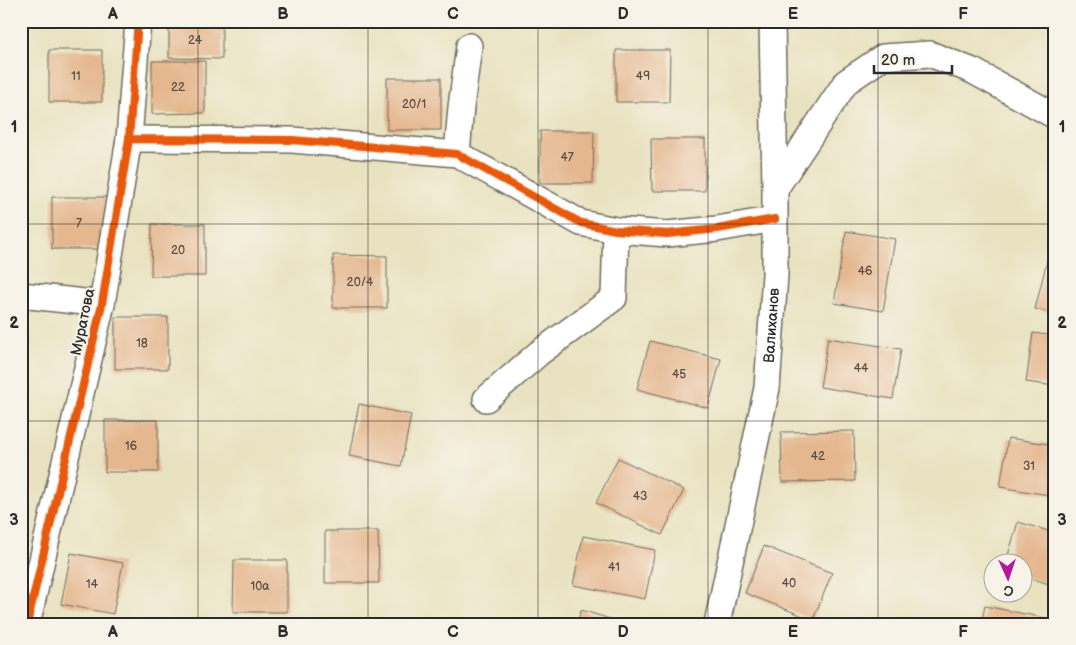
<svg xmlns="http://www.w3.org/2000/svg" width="1076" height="645" font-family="'Balsamiq Sans',sans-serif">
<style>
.building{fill:#e5b78f}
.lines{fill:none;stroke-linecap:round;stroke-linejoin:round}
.street-casing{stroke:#6e6b5f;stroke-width:28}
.street{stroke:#fff;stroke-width:25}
.cycleway-casing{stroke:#f7f3e8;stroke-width:11}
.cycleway{stroke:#e8590c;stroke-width:8}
.grid{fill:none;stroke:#2b2b2b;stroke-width:1;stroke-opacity:0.55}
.labels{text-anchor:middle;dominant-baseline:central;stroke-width:4;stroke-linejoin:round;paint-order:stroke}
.number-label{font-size:12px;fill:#5a4e44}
.street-label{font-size:15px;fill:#2b2b2b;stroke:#f7f3e8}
.neatline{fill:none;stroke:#2b2b2b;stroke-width:2}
.grid-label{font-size:16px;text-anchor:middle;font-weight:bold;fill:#2b2b2b}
</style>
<rect width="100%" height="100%" fill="#f7f3e8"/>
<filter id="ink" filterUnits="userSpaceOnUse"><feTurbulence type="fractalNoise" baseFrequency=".02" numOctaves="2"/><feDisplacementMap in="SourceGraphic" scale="10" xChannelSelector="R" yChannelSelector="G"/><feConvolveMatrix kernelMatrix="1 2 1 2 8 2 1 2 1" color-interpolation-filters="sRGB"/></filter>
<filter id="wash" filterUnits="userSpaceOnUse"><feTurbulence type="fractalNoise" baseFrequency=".0096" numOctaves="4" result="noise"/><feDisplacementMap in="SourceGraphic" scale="20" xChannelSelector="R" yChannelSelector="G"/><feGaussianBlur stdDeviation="1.12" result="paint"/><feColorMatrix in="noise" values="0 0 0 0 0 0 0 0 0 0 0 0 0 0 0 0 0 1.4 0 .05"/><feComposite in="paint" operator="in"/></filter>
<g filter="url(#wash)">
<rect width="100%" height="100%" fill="#e9e2c0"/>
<g id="blocks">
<!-- building -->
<path class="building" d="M169,21H222V59L169,58Z
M49,50H102V102H49Z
M616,50H670L669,102H616Z
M152,61H205V113L152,114Z
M387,78H441V130H387Z
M540,131H594L593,183H540Z
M651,139H705V191H652Z
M52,197H106V249H52Z
M152,224H205V276H151Z
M846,231L895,239L883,311L834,303Z
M333,255L387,256V308H333Z
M1047,261L1055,263V314L1035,309Z
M115,317H168V369H115Z
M1033,333L1055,336V386L1026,382Z
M828,338L901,349L893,399L820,387Z
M650,341L721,359L708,408L637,389Z
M359,404L411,415L401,466L349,456Z
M105,420H158V472H105Z
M854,431L855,481L782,482L781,432Z
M1008,438L1055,445V496L1000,487Z
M618,458L684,490L662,535L596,503Z
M1018,522L1055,533V586L1024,576V562H1006Z
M325,531H378L379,583H325Z
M583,536L655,550L645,599L573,585Z
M764,546L832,573L813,620L745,593Z
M71,553L123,563L113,614L61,604Z
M234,560H287V612H233Z
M985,606L1055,620V624H981Z
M581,610L623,623V624H577Z"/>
</g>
</g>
<g filter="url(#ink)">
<use href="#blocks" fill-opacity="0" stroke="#6e6b5f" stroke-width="1"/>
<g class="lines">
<defs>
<g id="street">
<path d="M129,139L292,140L457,154L581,223L616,230L667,234L717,229L775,219"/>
<path d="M457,154L461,107L469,46"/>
<path d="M775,189L846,82L883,57L930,54L973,71L1055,116"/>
<path d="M21,295L102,304"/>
<path d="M486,399L539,353L614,298L616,230"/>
<path d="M27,624L102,304L129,139L138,21"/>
<path id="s1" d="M717,624L767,388L775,275V189L772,21"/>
</g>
</defs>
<!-- street casing -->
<use href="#street" class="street-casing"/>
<!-- street -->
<use href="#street" class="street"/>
<defs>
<path id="cycleway" d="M129,139L292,140L457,154L581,223L616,230L667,234L717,229L775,219
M27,624L102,304L129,139L138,21"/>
</defs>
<!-- cycleway casing -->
<use href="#cycleway" class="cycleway-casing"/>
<!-- cycleway -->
<use href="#cycleway" class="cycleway"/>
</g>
</g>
<!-- grid -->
<path class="grid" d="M198,21V624M368,21V624M538,21V624M708,21V624M878,21V624M21,224H1055M21,421H1055"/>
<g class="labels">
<!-- number labels -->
<g class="number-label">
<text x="195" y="40">24</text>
<text x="76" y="76">11</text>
<text x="643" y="76">49</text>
<text x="178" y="87">22</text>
<text x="414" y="104">20/1</text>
<text x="567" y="157">47</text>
<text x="79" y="223">7</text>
<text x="178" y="250">20</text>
<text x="865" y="271">46</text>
<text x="360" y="282">20/4</text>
<text x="142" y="343">18</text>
<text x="861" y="368">44</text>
<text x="679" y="374">45</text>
<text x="131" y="446">16</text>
<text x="818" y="456">42</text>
<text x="1029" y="466">31</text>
<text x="640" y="496">43</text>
<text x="614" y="567">41</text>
<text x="789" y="583">40</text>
<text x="92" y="584">14</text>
<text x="260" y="586">10а</text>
</g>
<!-- street labels -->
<g class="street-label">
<text transform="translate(83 322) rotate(-78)">Муратова</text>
<text stroke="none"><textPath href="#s1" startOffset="304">Валиханов</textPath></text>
</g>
</g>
<!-- margin -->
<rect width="1076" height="645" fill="none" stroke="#f7f3e8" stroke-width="55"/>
<!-- north arrow -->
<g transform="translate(1008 578) rotate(177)"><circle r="24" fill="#f7f3e8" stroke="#a5a39c"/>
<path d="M0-4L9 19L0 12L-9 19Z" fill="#b5179e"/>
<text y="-8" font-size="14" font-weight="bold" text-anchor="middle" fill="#2b2b2b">С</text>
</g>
<!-- scale -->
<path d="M874 65v8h78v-8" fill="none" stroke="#2b2b2b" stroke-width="2.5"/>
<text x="881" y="65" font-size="15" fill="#2b2b2b" stroke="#f7f3e8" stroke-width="4" paint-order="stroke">20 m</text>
<rect x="28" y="28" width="1020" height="590" class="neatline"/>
<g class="grid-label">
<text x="113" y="19">A</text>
<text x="283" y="19">B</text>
<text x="453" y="19">C</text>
<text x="623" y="19">D</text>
<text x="793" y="19">E</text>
<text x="963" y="19">F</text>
<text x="14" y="132">1</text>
<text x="1062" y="132">1</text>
<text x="14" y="328">2</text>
<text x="1062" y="328">2</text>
<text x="14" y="525">3</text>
<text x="1062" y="525">3</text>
<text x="113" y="637">A</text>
<text x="283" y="637">B</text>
<text x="453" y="637">C</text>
<text x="623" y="637">D</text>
<text x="793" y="637">E</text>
<text x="963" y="637">F</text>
</g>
</svg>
